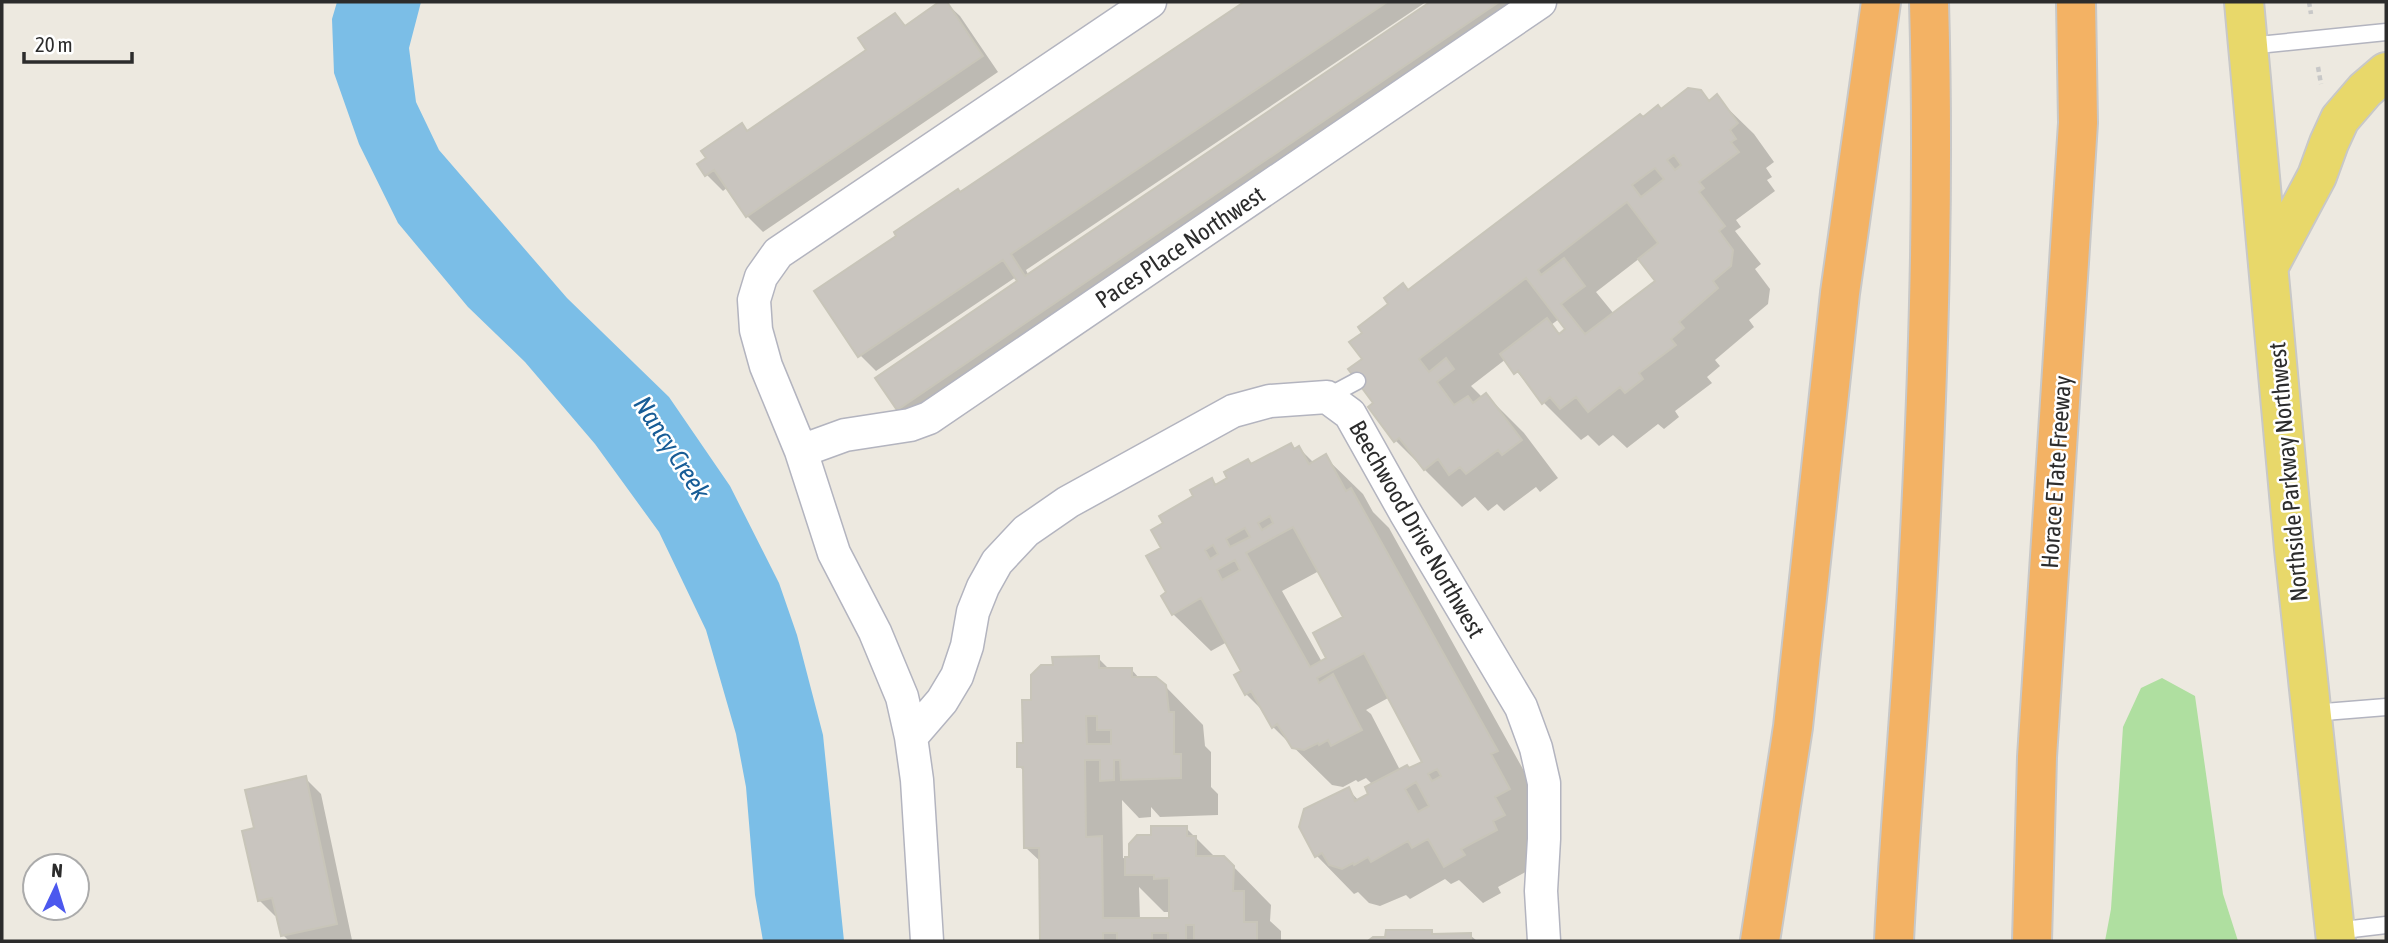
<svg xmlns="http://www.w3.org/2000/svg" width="2388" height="943" font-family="'Asap Condensed',sans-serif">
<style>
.green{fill:#afdfa0}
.water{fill:#7bbee7}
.shadow{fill:#0003;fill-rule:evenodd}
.building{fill:#c9c5bf;stroke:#c8c5b9;stroke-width:2;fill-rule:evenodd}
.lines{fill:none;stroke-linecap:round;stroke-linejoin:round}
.lane-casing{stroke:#b3b4bf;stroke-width:19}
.street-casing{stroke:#b3b4bf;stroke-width:35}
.primary-casing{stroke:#c8c8c8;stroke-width:42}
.highway-casing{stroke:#c8c8c8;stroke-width:42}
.path{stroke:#c8c8c8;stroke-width:4.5;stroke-dasharray:5 3.5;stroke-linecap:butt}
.lane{stroke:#fff;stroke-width:16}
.street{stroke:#fff;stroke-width:32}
.primary{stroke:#e8d86a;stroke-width:38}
.highway{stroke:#f3b264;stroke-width:38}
.labels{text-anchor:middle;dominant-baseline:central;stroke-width:5;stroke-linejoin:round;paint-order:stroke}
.street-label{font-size:24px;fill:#2c2c2c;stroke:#fff}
.water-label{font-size:26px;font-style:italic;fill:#175c96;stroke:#fff}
</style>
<rect width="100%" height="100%" fill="#ede9e0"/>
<!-- green -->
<path class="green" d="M2162,678L2195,696L2223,894L2238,941H2105L2111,909L2123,727L2141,688Z"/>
<!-- water -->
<path class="water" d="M337,2H421L409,48L416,102L439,150L567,298L669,397L730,486L779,583L797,635L823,735L844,941H763L755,895L746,787L736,734L706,630L659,532L595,444L525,362L468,307L398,223L359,144L334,73L332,19Z"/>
<!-- shadow -->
<path class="shadow" d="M942,2H945L960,16L998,72L763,232L747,216L728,187L723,191L707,175L700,164L742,125L749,132L868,51L895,15L906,26Z
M1247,2H1426L1026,270L1029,276L1433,2H1537L914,425L898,409L1019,282L1016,277L876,371L860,355L960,194Z
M1700,92L1710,102L1716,97L1754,134L1774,162L1766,168L1772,177L1767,180L1775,191L1736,220L1741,227L1735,231L1761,264L1755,269L1770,289L1768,304L1749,320L1754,327L1715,360L1720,366L1707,377L1712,383L1675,411L1679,417L1664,429L1658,424L1627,448L1613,435L1599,446L1588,435L1581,440L1544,403L1506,359L1471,386L1483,398L1486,395L1524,433L1558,478L1540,492L1536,487L1504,511L1497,504L1488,511L1475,497L1462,507L1396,441L1376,403L1364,359L1409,292L1643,119ZM1640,258L1657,281L1614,314L1596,292ZM1559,319L1567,330L1561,335L1551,325Z
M1290,445L1296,450L1299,448L1314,463L1325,457L1363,494L1373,512L1389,528L1534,789L1527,792L1547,827L1533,868L1498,887L1501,893L1483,903L1459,880L1451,884L1445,879L1410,899L1406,895L1380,906L1369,903L1358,892L1354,894L1317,856L1301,827L1348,789L1359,801L1371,795L1373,785L1366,778L1358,782L1356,780L1343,787L1332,785L1273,727L1265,713L1246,694L1244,672L1227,642L1211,651L1173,614L1163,549L1165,524L1212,480L1217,485L1230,478L1248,461L1253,466ZM1319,571L1345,617L1329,658L1322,662L1282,591ZM1390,697L1424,762L1410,770H1400L1371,714L1366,710Z
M1098,658L1110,670L1131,669L1140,679L1165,686L1203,725L1205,746L1211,752V787L1218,794V815L1160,817L1151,807V817L1139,818L1122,800L1123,858L1131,859L1153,837L1186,828L1216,858L1224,857L1271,905L1270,921L1281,931V941H1042L1041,862L1026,848L1025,772L1019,766L1033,702L1054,666ZM1139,887L1164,912H1171V919L1140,920Z
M305,778L321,794L352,940L289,941L283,935L278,915L275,916L259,900L256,830Z
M1431,932L1435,935H1470L1477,941H1371L1374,938Z"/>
<!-- building -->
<path class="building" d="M939,2H947L983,56L746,217L714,170L705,176L697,164L706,158L701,151L742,123L747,131L866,50L858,38L895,13L905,26Z
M1244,2H1387L1011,254L1025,276L1430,2H1499L897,410L875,378L1017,281L1003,260L858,357L814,291L896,236L894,232L958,189L960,192Z
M1688,88L1701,90L1709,101L1717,94L1738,123L1730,130L1736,139L1731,142L1739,152L1699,182L1704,188L1699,192L1725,226L1719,231L1733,250L1731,266L1713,281L1718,288L1679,322L1684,328L1671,339L1676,345L1639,373L1643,379L1625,393L1620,387L1588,412L1576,397L1560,409L1550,397L1542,404L1518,371L1514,374L1500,354L1547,318L1559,334L1565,329L1526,278L1419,359L1429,372L1446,358L1454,369L1437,382L1454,405L1468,396L1473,403L1486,393L1522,440L1502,455L1498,450L1466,474L1460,467L1449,475L1438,459L1424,470L1399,438L1394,442L1368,407L1373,403L1348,369L1362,359L1349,342L1362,333L1358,327L1388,304L1384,298L1403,283L1408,290L1640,114L1643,117L1658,105L1661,109ZM1674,155L1681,165L1675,170L1667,160ZM1655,168L1664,179L1641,197L1632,185ZM1627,202L1658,243L1638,259L1655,281L1585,334L1561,304L1585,286L1564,258L1541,275L1538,270Z
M1291,443L1294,449L1299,446L1309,464L1326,454L1346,491L1351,488L1498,751L1491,754L1510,789L1495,797L1505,815L1493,821L1497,830L1461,849L1465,855L1444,867L1428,839L1412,848L1408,841L1371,862L1368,857L1354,865L1353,863L1342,869L1329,865L1322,853L1315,857L1299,827L1304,809L1349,787L1355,801L1368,794L1365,787L1407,765L1409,768L1422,762L1364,653L1317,678L1319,683L1333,674L1362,730L1331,746L1328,740L1319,745L1318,743L1304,750L1292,748L1277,724L1272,728L1251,691L1245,695L1234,675L1241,671L1201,598L1172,615L1161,596L1166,592L1146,556L1161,548L1151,530L1163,523L1159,516L1193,496L1190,490L1212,478L1215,485L1227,478L1224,472L1248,459L1251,464ZM1270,516L1273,523L1262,530L1258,523ZM1293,527L1343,617L1313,633L1326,658L1310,667L1246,553ZM1245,528L1250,537L1230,547L1226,539ZM1213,545L1218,554L1210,559L1205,550ZM1235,560L1240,570L1222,580L1217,570ZM1437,769L1441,776L1432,781L1428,774ZM1416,782L1429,806L1418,812L1405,789Z
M1099,656V668H1132V677H1156L1166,685L1169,712H1174V754H1181V778L1121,780L1120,760H1114V780L1100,781V760H1085L1086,837L1102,836L1103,918H1169V878L1154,879V875H1125V857H1129V844L1137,835H1151V826H1187V836H1196V856H1224L1234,866L1233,891H1244V922H1257V941H1168V933H1152V941H1117V933H1103V941H1040L1039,848H1024L1023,767H1017V743H1023L1022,700H1031V675L1041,665H1053L1052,657ZM1086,716H1097V730H1111V744H1087ZM1186,925H1194V940H1186Z
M306,776L337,924L281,936L272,898L258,901L242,831L254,828L245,790Z
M1386,930H1432V934L1471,933V941H1368L1373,937H1385Z"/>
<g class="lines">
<defs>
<path id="lane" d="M2248,46L2386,32
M1327,397L1357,381
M2312,713L2386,707
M2335,931L2386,925"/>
<path id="street" d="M801,451L845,435L910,425L929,418L1540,2
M911,737L942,701L957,676L967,646L973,612L983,587L997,562L1026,531L1068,502L1233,411L1270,401L1327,397L1350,414L1405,512L1521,707L1536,748L1544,783V839L1541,891L1544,941
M927,941L917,780L911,737L902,697L875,632L834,553L801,451L766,366L756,330L754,300L761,277L778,253L1150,2"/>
<path id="primary" d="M2244,2L2294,549L2336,941
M2269,266L2317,176L2329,143L2340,119L2365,90L2386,72"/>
<path id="highway" d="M1760,941L1793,727L1840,293L1881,2
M1894,941C1899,836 1909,730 1915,625C1927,418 1935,209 1929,2
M2032,941L2037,757L2078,123L2076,2"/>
</defs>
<!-- lane casing -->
<use href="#lane" class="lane-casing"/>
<!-- street casing -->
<use href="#street" class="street-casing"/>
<!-- primary casing -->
<use href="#primary" class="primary-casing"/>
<!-- highway casing -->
<use href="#highway" class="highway-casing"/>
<!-- path -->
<path class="path" d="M2309,2L2311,14
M2318,67L2321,84"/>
<!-- lane -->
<use href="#lane" class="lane"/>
<!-- street -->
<use href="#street" class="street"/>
<!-- primary -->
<use href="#primary" class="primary"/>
<!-- highway -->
<use href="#highway" class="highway"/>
</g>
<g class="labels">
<!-- street labels -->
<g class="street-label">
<text transform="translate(1180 247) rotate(-34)">Paces Place Northwest</text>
<text transform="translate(2056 472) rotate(-86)">Horace E Tate Freeway</text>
<text transform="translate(2288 472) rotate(-95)">Northside Parkway Northwest</text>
<text transform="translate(1417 529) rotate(60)">Beechwood Drive Northwest</text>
</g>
<!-- water labels -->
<g class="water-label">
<text transform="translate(672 448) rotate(57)">Nancy Creek</text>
</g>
</g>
<!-- border -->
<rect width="2388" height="943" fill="none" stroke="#2c2c2c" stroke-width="7"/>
<!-- north arrow -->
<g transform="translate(56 887) rotate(4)"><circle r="33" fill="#ffffff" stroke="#ababab" stroke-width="2"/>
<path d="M0-5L12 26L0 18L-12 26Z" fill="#4c58ee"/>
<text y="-10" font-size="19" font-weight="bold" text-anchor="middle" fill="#2c2c2c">N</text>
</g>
<!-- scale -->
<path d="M24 52v10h108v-10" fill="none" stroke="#2c2c2c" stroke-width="3.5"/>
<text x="35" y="52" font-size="21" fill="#2c2c2c" stroke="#ffffff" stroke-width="5" paint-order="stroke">20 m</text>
</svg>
